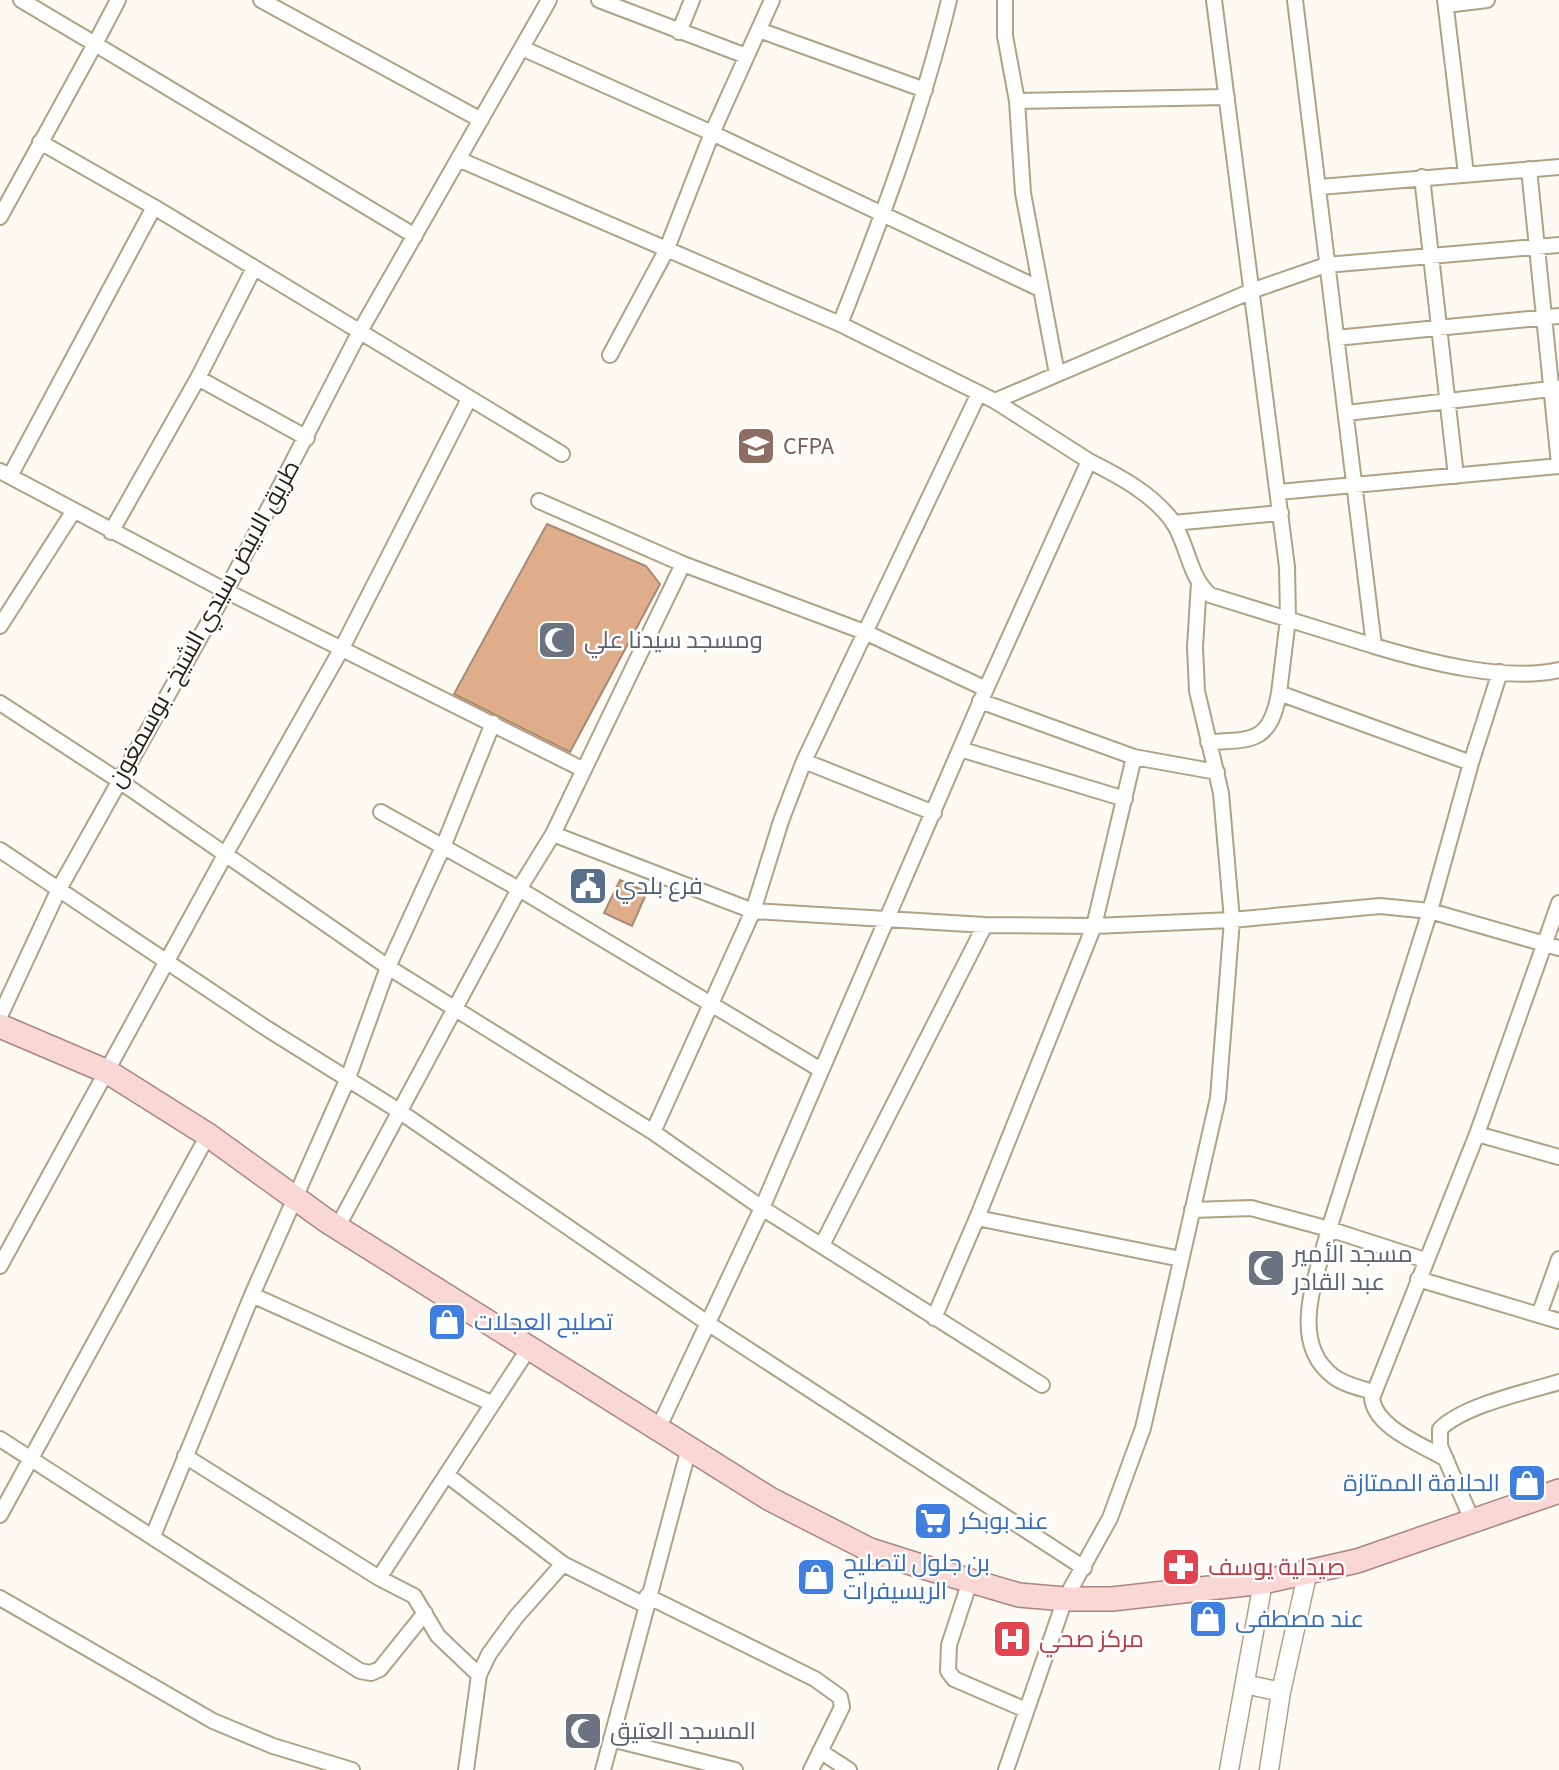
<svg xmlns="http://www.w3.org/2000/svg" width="1559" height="1770" font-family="'Source Sans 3',Cairo,sans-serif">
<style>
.building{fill:#e0ad8a;stroke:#a68976;stroke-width:2}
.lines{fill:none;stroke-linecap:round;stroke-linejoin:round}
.minor-casing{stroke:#b0a284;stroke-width:18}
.tertiary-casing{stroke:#b0a284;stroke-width:21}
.primary-casing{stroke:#aa857f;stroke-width:26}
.minor{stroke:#fff;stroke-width:14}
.tertiary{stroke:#fff;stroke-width:18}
.primary{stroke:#f8d7d5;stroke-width:23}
.labels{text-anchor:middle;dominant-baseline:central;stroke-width:5;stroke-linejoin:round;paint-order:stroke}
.education-label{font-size:24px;fill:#785e54;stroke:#fff;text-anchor:start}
.street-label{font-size:24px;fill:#231e12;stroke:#fff}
.worship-label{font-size:24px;fill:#5b616d;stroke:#fff;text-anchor:start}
.service-label{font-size:24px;fill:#4e5e75;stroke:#fff;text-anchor:start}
.shop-label{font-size:24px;fill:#366cbe;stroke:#fff;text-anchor:start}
.health-label{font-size:24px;fill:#be3a42;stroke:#fff;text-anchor:start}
</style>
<rect width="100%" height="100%" fill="#fcfaf3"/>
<!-- building -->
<path class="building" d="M547,524L646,566L660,584L570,752L454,694Z
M620,880L647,892L632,926L604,913Z"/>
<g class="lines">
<defs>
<path id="minor" d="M118,0L95,44L415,236
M261,0L481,120
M599,0L746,56
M1005,0V36L1017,101L1023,193L1057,374
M1214,0L1287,567L1288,619L1279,693L1471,763
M1295,0L1374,646C1428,662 1504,682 1559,670
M1445,0L1466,174
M1446,5L1487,0
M759,30L925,90
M679,32L692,0
M522,48L712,133L1040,289
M1017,101L1227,97
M40,142L154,207L562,454
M458,159L840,324L995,401L1254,290L1326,265L1559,245
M1529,169L1559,464
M1422,177L1456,476
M1320,187L1559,167
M0,217L95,44L21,0
M840,324C882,218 922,112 949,0
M1336,338L1559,316
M610,355L666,251L712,133L772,0
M198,378L307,438
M1347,413L1559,388
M1089,461C1119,476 1153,494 1173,522C1188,545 1189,577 1210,595L1374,646
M0,471L226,591L584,770
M10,476L154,207
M1279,492L1559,466
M539,501L683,564L867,633L986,689L762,1208L658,1429
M1173,523L1281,513
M111,532L198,378L254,268
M0,626L73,512
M986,689L1089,461L995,401
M980,701L1134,757L1217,772
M0,703L118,780L388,967L653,1132L762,1208L1042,1385
M1208,742C1252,740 1270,743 1279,693
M960,749L1125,799
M804,761L934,813
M381,812L519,889L821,1070
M553,834L753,911L985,925L1094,926L1232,920L1380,906L1430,911L1559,948
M0,850L266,1028L399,1111L709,1324L1084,1568
M1559,903L1477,1134L1559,1157
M0,1016L59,889L226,591L359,333L549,0
M653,1132L753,911L781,821L804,761L979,393
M1192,1210L1251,1208L1329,1229C1318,1273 1287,1341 1333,1376C1344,1385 1361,1388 1373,1392
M977,1218L1181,1259
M337,1228L519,889L553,834L683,564
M822,1245L985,925
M1425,1260L1329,1229L1430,911L1471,763L1500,672
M0,1266L225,855L342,648L469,399
M1418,1279L1559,1321
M252,1295L491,1403
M1539,1315L1559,1259
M934,1318L977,1218L1094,926L1134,757
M0,1439L360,1671L371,1673L380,1669L425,1613
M185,1456L379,1578L414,1596L438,1636L479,1675
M1446,1459C1423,1445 1375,1428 1372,1398L1477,1134
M447,1475L563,1564L645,1605
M0,1515L208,1135
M1472,1520L1440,1446V1429C1464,1405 1527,1392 1559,1382
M153,1536L252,1295L348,1078L388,967L443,847L493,723
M379,1578L529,1348
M970,1581L949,1645L948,1671L954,1679L1026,1710
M647,1596L815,1679L840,1697L842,1707L811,1770
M0,1598L213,1721L273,1746L352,1770
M611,1739L735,1770
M820,1751L849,1770
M466,1770L479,1675L489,1654L516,1617L563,1564
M603,1770L689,1448
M1006,1770L1065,1599L1110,1518L1143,1428L1218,1098L1232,920L1221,793L1197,691L1195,647L1199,583"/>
<path id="tertiary" d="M1245,1684L1281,1692
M1229,1770L1263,1582
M1269,1770L1281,1692L1307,1575"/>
<path id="primary" d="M0,1026L108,1072L208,1135L327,1221L770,1499L870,1550L930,1569L1019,1595L1065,1599H1112L1263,1582L1357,1561L1559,1491"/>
</defs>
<!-- minor casing -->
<use href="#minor" class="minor-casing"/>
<!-- tertiary casing -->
<use href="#tertiary" class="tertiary-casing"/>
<!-- primary casing -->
<use href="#primary" class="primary-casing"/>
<!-- minor -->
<use href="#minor" class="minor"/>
<!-- tertiary -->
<use href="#tertiary" class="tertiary"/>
<!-- primary -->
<use href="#primary" class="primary"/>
</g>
<!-- icons -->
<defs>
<symbol id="university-square" viewBox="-11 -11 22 22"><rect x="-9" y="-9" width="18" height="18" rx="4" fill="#8d6e63" stroke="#fff"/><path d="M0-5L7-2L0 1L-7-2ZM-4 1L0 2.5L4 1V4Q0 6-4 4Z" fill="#fff"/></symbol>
<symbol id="mosque-square" viewBox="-11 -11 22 22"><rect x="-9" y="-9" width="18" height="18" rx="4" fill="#6b7280" stroke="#fff"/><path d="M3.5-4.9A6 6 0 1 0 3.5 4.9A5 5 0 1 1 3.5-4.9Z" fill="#fff"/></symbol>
<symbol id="civic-square" viewBox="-11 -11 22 22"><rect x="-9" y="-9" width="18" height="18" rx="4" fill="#5c6f8a" stroke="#fff"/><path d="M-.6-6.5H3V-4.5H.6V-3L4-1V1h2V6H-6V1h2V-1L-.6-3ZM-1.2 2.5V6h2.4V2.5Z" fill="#fff"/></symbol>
<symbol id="shop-square" viewBox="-11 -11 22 22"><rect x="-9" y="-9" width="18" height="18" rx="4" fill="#3f7fe0" stroke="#fff"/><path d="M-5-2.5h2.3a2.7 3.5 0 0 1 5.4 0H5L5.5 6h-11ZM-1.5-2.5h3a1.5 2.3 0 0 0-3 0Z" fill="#fff"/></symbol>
<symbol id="supermarket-square" viewBox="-11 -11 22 22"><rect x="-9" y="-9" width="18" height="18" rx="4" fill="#3f7fe0" stroke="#fff"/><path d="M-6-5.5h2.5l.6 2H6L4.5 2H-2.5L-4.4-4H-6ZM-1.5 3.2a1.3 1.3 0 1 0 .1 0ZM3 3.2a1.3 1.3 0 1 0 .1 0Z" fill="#fff"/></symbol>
<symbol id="pharmacy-square" viewBox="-11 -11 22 22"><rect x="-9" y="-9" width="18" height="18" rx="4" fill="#e0444e" stroke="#fff"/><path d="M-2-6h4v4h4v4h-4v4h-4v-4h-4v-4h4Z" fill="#fff"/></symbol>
<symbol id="hospital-square" viewBox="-11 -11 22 22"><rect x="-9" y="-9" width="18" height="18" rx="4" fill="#e0444e" stroke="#fff"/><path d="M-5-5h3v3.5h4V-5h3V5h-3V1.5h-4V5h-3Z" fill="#fff"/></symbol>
</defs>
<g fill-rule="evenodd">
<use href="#university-square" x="734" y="424" width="44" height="44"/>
<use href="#mosque-square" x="535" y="618" width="44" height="44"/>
<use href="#civic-square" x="566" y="864" width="44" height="44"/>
<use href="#mosque-square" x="1244" y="1246" width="44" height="44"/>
<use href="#shop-square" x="425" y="1300" width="44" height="44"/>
<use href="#shop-square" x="1505" y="1461" width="44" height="44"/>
<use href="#supermarket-square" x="911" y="1499" width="44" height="44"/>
<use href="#pharmacy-square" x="1159" y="1545" width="44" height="44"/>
<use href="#shop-square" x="794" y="1555" width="44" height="44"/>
<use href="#shop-square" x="1186" y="1597" width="44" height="44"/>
<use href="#hospital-square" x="990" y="1617" width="44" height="44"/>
<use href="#mosque-square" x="561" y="1709" width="44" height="44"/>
</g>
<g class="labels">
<!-- education labels -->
<g class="education-label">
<text x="783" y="446">CFPA</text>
</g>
<!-- street labels -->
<g class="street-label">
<text transform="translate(204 624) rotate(-61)">طريق الابيض سيدي الشيخ - بوسمغون</text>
</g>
<!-- worship labels -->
<g class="worship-label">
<text x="584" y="640">ومسجد سيدنا علي</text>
<text x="1293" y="1254">مسجد الأمير<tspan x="1293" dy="28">عبد القادر</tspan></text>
<text x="610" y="1731">المسجد العتيق</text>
</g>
<!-- service labels -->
<g class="service-label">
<text x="615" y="886">فرع بلدي</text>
</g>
<!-- shop labels -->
<g class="shop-label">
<text x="474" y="1322">تصليح العجلات</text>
<text x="1500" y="1483" text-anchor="end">الحلافة الممتازة</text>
<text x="960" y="1521">عند بوبكر</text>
<text x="843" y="1563">بن جلول لتصليح<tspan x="843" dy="28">الريسيفرات</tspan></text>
<text x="1235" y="1619">عند مصطفى</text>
</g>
<!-- health labels -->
<g class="health-label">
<text x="1208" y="1567">صيدلية يوسف</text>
<text x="1039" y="1639">مركز صحي</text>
</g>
</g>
</svg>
